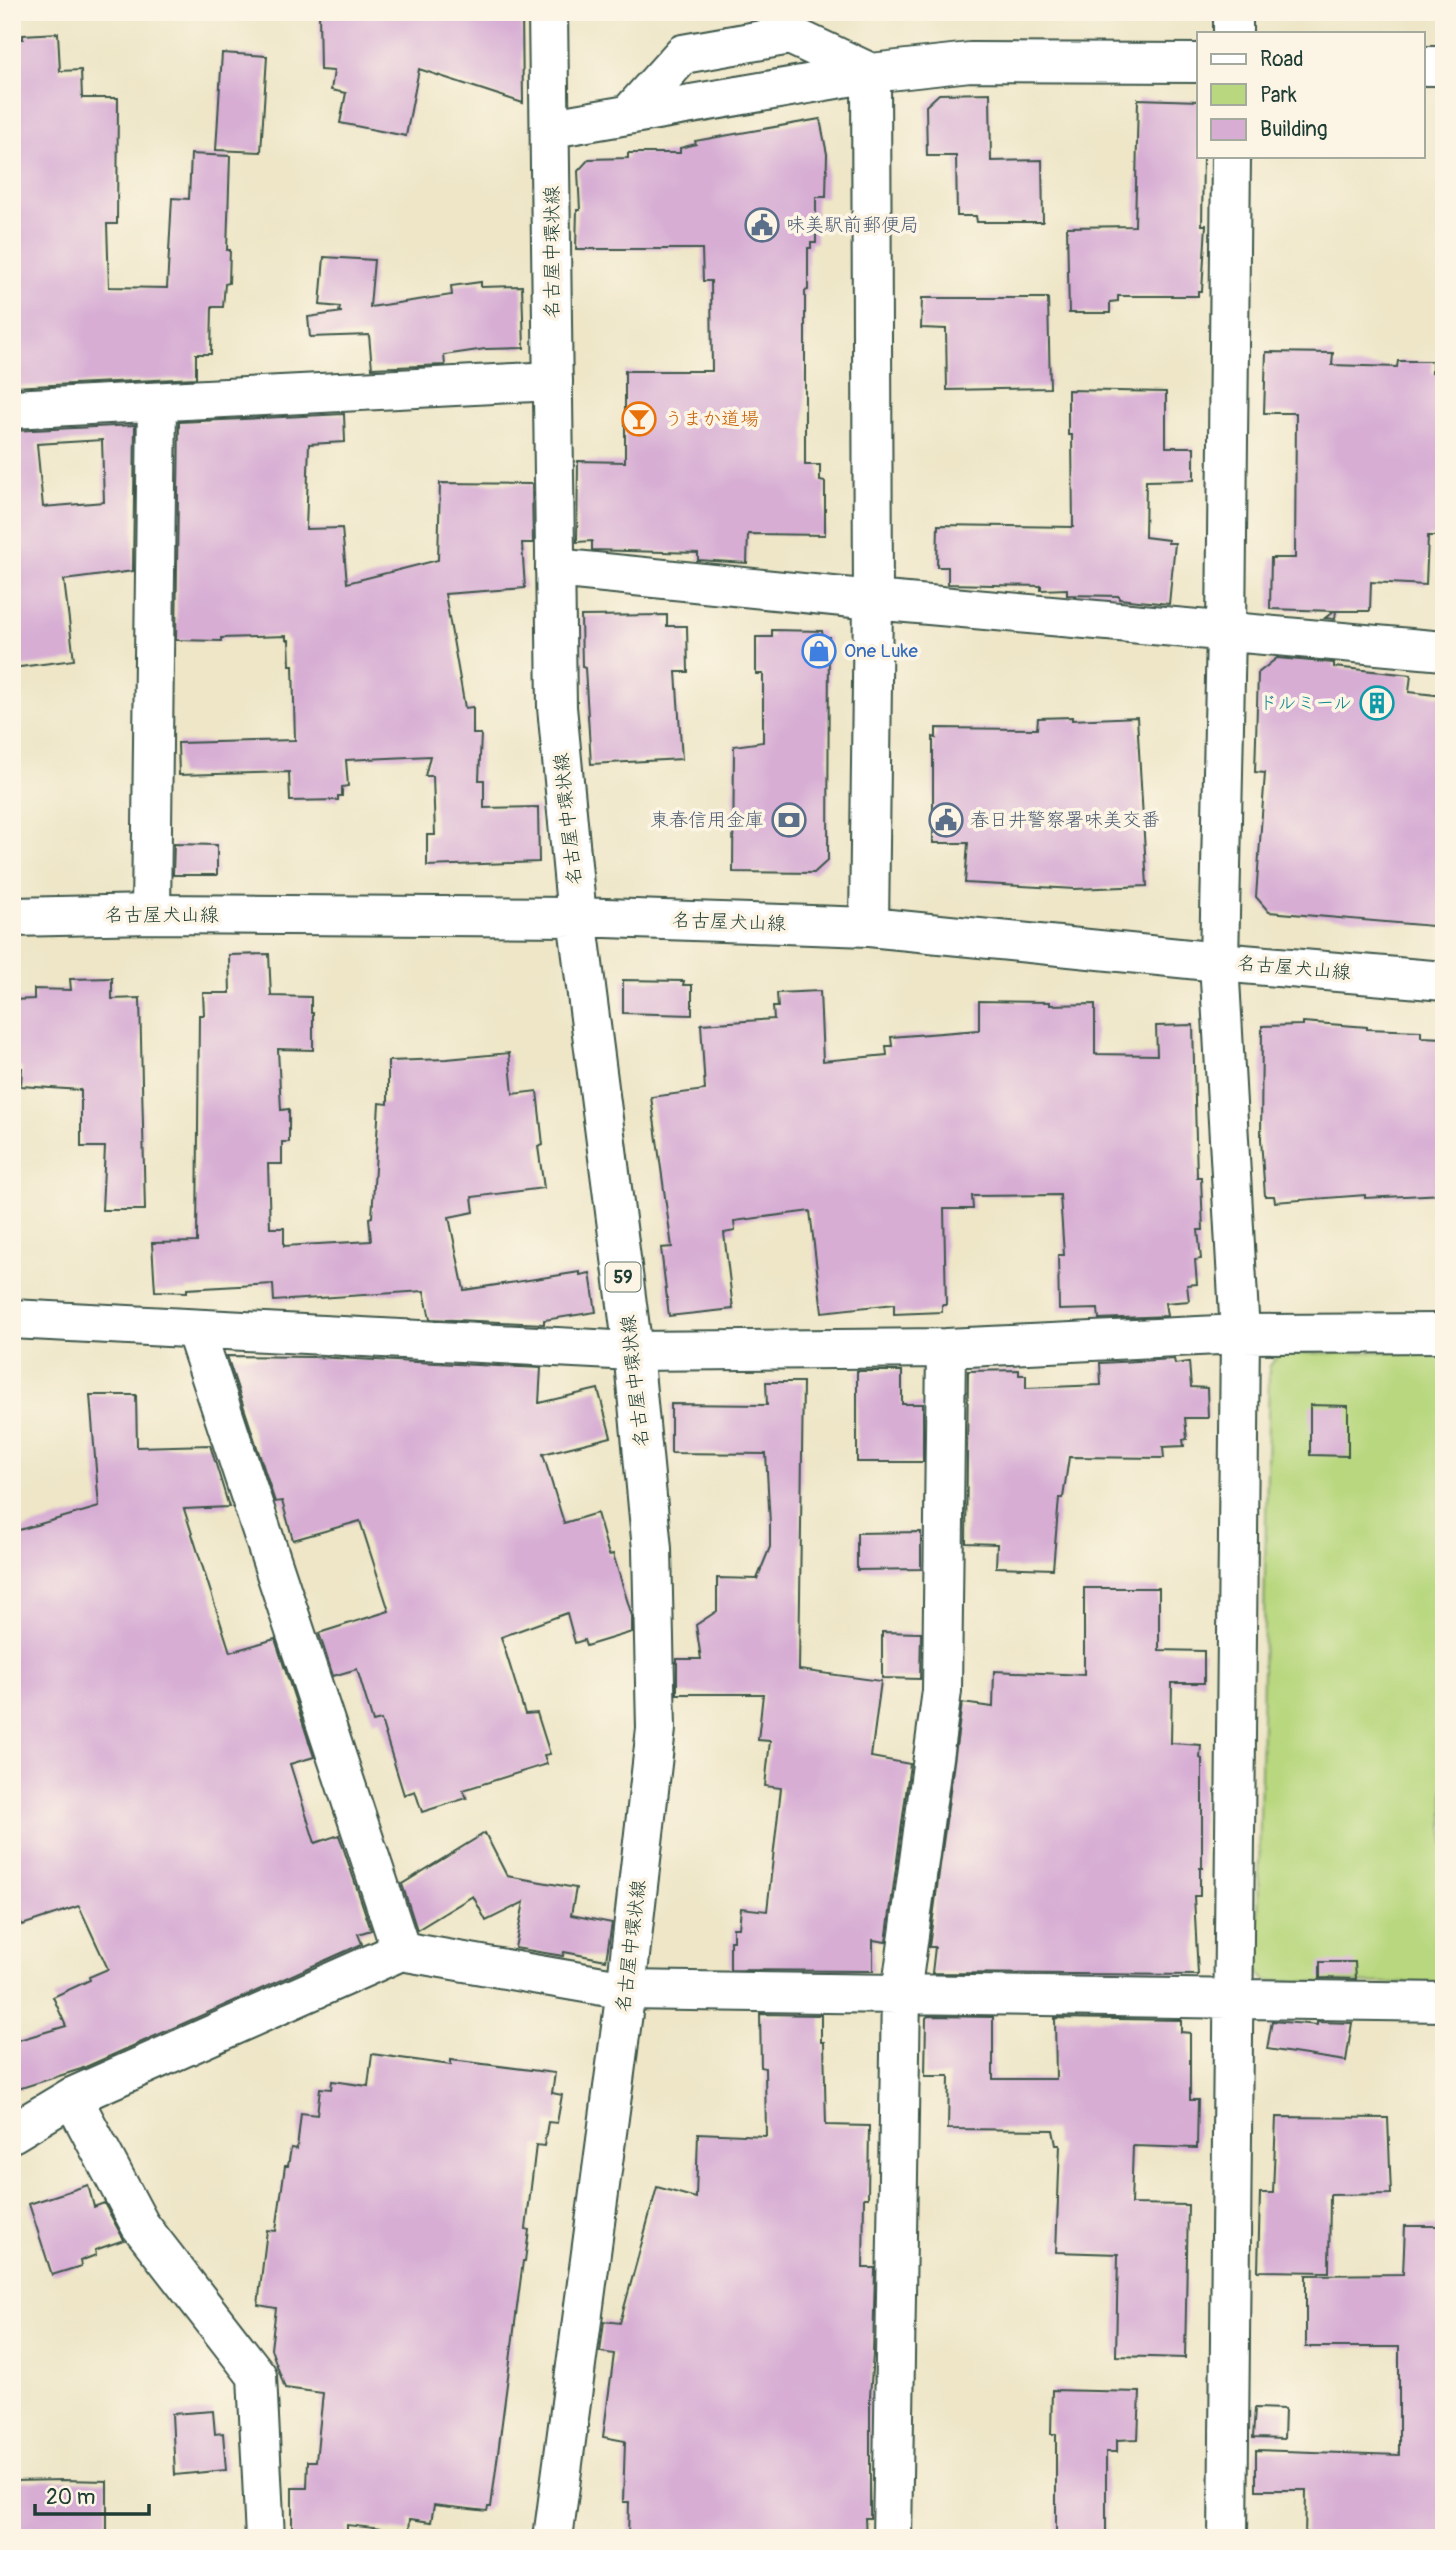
<svg xmlns="http://www.w3.org/2000/svg" width="1456" height="2550" font-family="Pangolin,'Klee One',sans-serif">
<style>
.green{fill:#b8d77e;stroke:#6c8a59;stroke-width:2}
.building{fill:#d7add4;fill-rule:evenodd}
.lines{fill:none;stroke-linecap:round;stroke-linejoin:round}
.minor-casing{stroke:#3e564a;stroke-width:42}
.major-casing{stroke:#3e564a;stroke-width:42}
.minor{stroke:#fff;stroke-width:38}
.major{stroke:#fff;stroke-width:38}
.labels{text-anchor:middle;dominant-baseline:central;stroke-width:7;stroke-linejoin:round;paint-order:stroke}
.shield{fill:#fcf5e5;stroke:#617469;stroke-width:2}
.shield-label{font-size:18px;font-weight:bold;fill:#1f3d34}
.service-label{font-size:19px;fill:#4e5e75;stroke:#fcf5e5;text-anchor:start}
.street-label{font-size:19px;fill:#1f3d34;stroke:#fcf5e5}
.food-label{font-size:19px;fill:#c56008;stroke:#fcf5e5;text-anchor:start}
.shop-label{font-size:19px;fill:#366cbe;stroke:#fcf5e5;text-anchor:start}
.culture-label{font-size:19px;fill:#0d838f;stroke:#fcf5e5;text-anchor:end}
</style>
<rect width="100%" height="100%" fill="#fcf5e5"/>
<filter id="ink" filterUnits="userSpaceOnUse"><feTurbulence type="fractalNoise" baseFrequency=".0143" numOctaves="2"/><feDisplacementMap in="SourceGraphic" scale="14" xChannelSelector="R" yChannelSelector="G"/><feConvolveMatrix kernelMatrix="1 2 1 2 8 2 1 2 1" color-interpolation-filters="sRGB"/></filter>
<filter id="wash" filterUnits="userSpaceOnUse"><feTurbulence type="fractalNoise" baseFrequency=".00686" numOctaves="4" result="noise"/><feDisplacementMap in="SourceGraphic" scale="28" xChannelSelector="R" yChannelSelector="G"/><feGaussianBlur stdDeviation="1.57" result="paint"/><feColorMatrix in="noise" values="0 0 0 0 0 0 0 0 0 0 0 0 0 0 0 0 0 1.4 0 .05"/><feComposite in="paint" operator="in"/></filter>
<g filter="url(#wash)">
<rect width="100%" height="100%" fill="#eee6c7"/>
<!-- green -->
<path class="green" d="M1444,1350V1984L1266,1981L1257,1971L1269,1367L1279,1354Z"/>
<g id="blocks">
<!-- building -->
<path class="building" d="M319,12H522L523,103L419,69L406,136L340,123L346,93L331,90L334,71L320,70Z
M58,33L60,71L81,70L82,98H118L117,224H107L109,287L167,288L172,198L189,199L191,154L230,156L227,250H230L229,283L225,284L223,307H212L211,354H196V378L12,387V39H23V35Z
M222,53L267,56L261,152L216,150Z
M990,93L991,161L1042,160L1043,222H977L976,216H957L956,156H927L926,106L939,94Z
M1138,99L1199,101V156H1203L1202,225H1206L1202,291H1198V296H1118V301L1110,302V313H1069L1067,227L1135,226Z
M820,119L827,154L826,197H816V243H811V248H808V290L805,291V465H820V481L825,482V535L748,534L747,563L698,560V553L592,550V541L577,542L578,461L625,462V371H712L711,281H703L702,249H576L577,210H580L578,171L589,159L628,158V153H680V148L696,144L695,141Z
M324,257L374,260L370,307L452,295L451,286L481,282V287L522,286L524,348L485,349L444,355L445,365L372,368L369,335L310,337L308,317L342,312H339L340,307L320,305Z
M922,298H1048L1050,388L947,390L946,329L921,328Z
M1266,352L1333,353L1332,365L1397,367L1398,361H1432V373H1444V536H1428L1426,585L1371,582L1370,611H1336L1335,619L1325,618L1334,611L1270,609L1271,558H1295L1296,413H1264Z
M1068,390L1166,392V447H1194V480L1146,481L1145,537L1168,540V543H1175L1169,604L1119,599V596L1067,595V589L1041,590V586L948,584V567H937L938,525L1073,527L1072,435H1068Z
M344,414L345,442L309,444L306,529L342,528L347,583L438,560L440,483L532,484L533,543H522L525,588L445,594L465,708L473,707V734H481L479,780H484V808L538,807L539,862L427,866V835H435L433,776H425L430,756L346,760L348,786L342,787V796H338V800L290,801L289,772L179,775L178,743L295,740L293,665H290L289,640H286V636L221,638V641L176,640L179,422Z
M135,425L133,571L64,580L74,660L12,668V431ZM102,440L104,502L43,507L37,444Z
M667,615V626H687L688,672H676L682,759L591,764L585,668L582,667L581,616Z
M772,630L822,631L823,637H829L828,860L814,873L733,872L734,746L763,742V674H756V637H772Z
M1277,658L1334,663V667L1411,675L1409,692L1444,696V927L1269,912L1256,897L1265,773L1255,772L1258,673Z
M1072,717V720L1137,717L1147,886L1075,889L965,883L968,843H933V737L936,738V728L1037,729L1038,718Z
M174,844L217,845V875H173Z
M269,954L271,996L311,997V1013H313V1050L278,1049L281,1110L289,1109V1142H282V1164H268L270,1228H284V1246L371,1241L369,1218L372,1217L379,1103L388,1104V1061L447,1059L509,1053L513,1094L537,1091L543,1145L538,1147L544,1188L472,1197L474,1212L449,1217L464,1290L580,1272V1275L590,1273L596,1312L544,1320V1324L430,1319L424,1291L274,1301L273,1284L187,1289V1292L155,1291L152,1243L197,1242L199,1015H204L203,993H230L229,955Z
M112,978V999L140,998L145,1210H102L105,1147H81V1090L21,1086L22,1068H12V1000L34,999V989L71,990L70,979Z
M623,980L684,981L683,985H692V1015L623,1013Z
M820,991L823,1061L887,1055L886,1046H892L891,1037L979,1030V1001L1050,1002V1005L1095,1004V1054L1157,1055L1156,1026L1193,1025L1197,1177H1201L1203,1230H1198L1201,1259L1195,1260L1197,1284L1187,1285L1189,1301L1165,1303L1167,1316L1099,1319L1098,1309L1059,1310L1058,1255H1064L1060,1195L972,1196L973,1209H944L946,1305H942V1312L894,1314V1304L822,1312L810,1211L734,1221L735,1231L724,1233L733,1309L669,1316L661,1248L672,1247L651,1097L705,1090L701,1024L774,1019L773,1007H778L777,993Z
M1303,1022L1367,1027V1029L1421,1031V1037L1444,1038V1194L1365,1198V1195L1275,1202L1274,1196H1265L1261,1139L1262,1026L1303,1025Z
M227,1356L315,1357L541,1368L539,1403L598,1389L611,1437L543,1454L564,1523L597,1513L609,1555L613,1554L632,1616V1632L586,1646L584,1640L575,1643L567,1613L501,1637L525,1714L537,1713L550,1754L544,1755L547,1764L463,1790L467,1798L422,1812L415,1791L404,1795L381,1720L373,1722L357,1669L333,1676L319,1633L389,1611L360,1521L293,1540L282,1501L275,1502Z
M1174,1359L1175,1364L1189,1362L1191,1387L1207,1388L1208,1418H1185L1187,1439L1183,1440L1184,1446L1163,1447L1164,1458L1069,1457L1063,1498H1059L1053,1569L996,1567L997,1544L966,1543L968,1371L1019,1370V1375H1026V1388L1101,1385L1100,1363Z
M857,1371H902V1404H923V1462H857Z
M766,1382H803L799,1670L881,1681L871,1757L910,1764L886,1942L873,1940V1971L730,1970V1941H733V1928H739L741,1908L767,1911L781,1788L765,1786L770,1741L758,1740L763,1694H677V1659H701L696,1625L717,1611V1578L757,1579L770,1547V1524L766,1454L671,1453V1404L767,1405Z
M90,1395H136L137,1447L210,1445L229,1507L184,1509L230,1652L275,1639L314,1757L290,1764L315,1843L339,1835L371,1930L358,1934L362,1944L81,2069L12,2091V2042L66,2026L53,1997L90,1980L89,1977L108,1969L79,1906L22,1925L12,1903V1532L99,1507Z
M1310,1405L1348,1406V1456L1310,1455Z
M921,1532V1569L857,1570V1533Z
M1084,1588H1159V1650L1204,1651V1683H1172L1171,1743L1201,1745L1200,1758L1202,1759V1868H1200V1896H1194L1198,1975L932,1973L935,1947H929L962,1703L993,1707L994,1671L1084,1675Z
M882,1632L921,1633L920,1679L882,1678Z
M485,1833L507,1876L576,1888L571,1915L612,1923L606,1960L564,1952L563,1956L515,1948L524,1902L486,1921L473,1896L417,1930L402,1884Z
M1320,1962H1355L1356,1979L1320,1978Z
M760,2014L821,2015V2042H824L826,2125L869,2126L868,2198H864L863,2268H875L873,2354L870,2397V2518H865L866,2538H628L629,2502H623L625,2441L603,2437L614,2354L600,2352L604,2321L620,2323L657,2187L696,2198L698,2133L766,2136L765,2068L761,2067Z
M928,2016L993,2017V2079H1056L1055,2018L1181,2020V2032L1190,2033V2100H1198L1197,2148L1133,2146L1131,2204L1188,2205L1185,2358L1116,2356L1118,2254L1056,2252L1060,2145H1056L1053,2130L948,2129L949,2076H925L926,2018Z
M1272,2021L1317,2025V2022L1352,2023L1346,2061L1267,2049Z
M372,2054L451,2065V2060L555,2073L552,2093L562,2095L557,2123L548,2122L544,2146L536,2145L526,2229L529,2230L525,2261H523L491,2507H488L487,2511L434,2505L431,2522L410,2519L409,2532L347,2525V2538H292V2488H307L308,2461H316L323,2393L285,2388L271,2349L276,2308L258,2305L267,2230L276,2231L285,2166H288L291,2148L297,2149L301,2113L317,2115L320,2088L331,2089L332,2081L368,2086Z
M1276,2117L1388,2118L1391,2194L1330,2195L1329,2272L1258,2271L1260,2193H1273Z
M88,2185L94,2207L104,2203L124,2240L95,2250L96,2255L80,2261L81,2266L52,2275L29,2204Z
M1405,2226H1439V2236L1444,2235V2379H1441L1444,2538H1305L1306,2490H1256V2450L1399,2455V2347H1306V2275L1403,2274Z
M1052,2390L1140,2392L1138,2439L1117,2440V2452H1106V2538H1056V2434H1051Z
M1255,2408L1285,2409L1284,2439L1253,2438Z
M213,2411L215,2434L223,2433L226,2470L175,2475L172,2414Z
M63,2480L107,2481V2538H12V2481Z"/>
</g>
</g>
<g filter="url(#ink)">
<use href="#blocks" fill-opacity="0" stroke="#3e564a" stroke-width="2"/>
<g class="lines">
<defs>
<path id="minor" d="M1233,33V12
M1423,66H1444
M629,114L683,54L790,35L871,73L873,600L869,927
M552,128L871,73L970,62L1199,63
M12,409L553,381
M555,568L873,600L1444,651
M151,914L157,402
M12,1319L633,1351L946,1348L1240,1334L1444,1333
M195,1329L401,1951
M72,2097L140,2225L257,2376L265,2538
M12,2133L72,2097L401,1951L626,1990L1444,2002
M892,2538L901,1994L942,1691L946,1348
M1228,2538L1240,1334L1219,962L1226,631L1231,156"/>
<path id="major" d="M548,12L557,707L577,917L633,1351L652,1549L656,1729L626,1990L553,2538
M12,917L151,914L577,917L869,927L1219,962L1444,981"/>
</defs>
<!-- minor casing -->
<use href="#minor" class="minor-casing"/>
<!-- major casing -->
<use href="#major" class="major-casing"/>
<!-- minor -->
<use href="#minor" class="minor"/>
<!-- major -->
<use href="#major" class="major"/>
</g>
</g>
<!-- icons -->
<defs>
<symbol id="civic-ring" viewBox="-11 -11 22 22"><circle r="9.5" fill="#fcf5e5" stroke="#5c6f8a" stroke-width="1.5"/><path d="M-.6-6.5H3V-4.5H.6V-3L4-1V1h2V6H-6V1h2V-1L-.6-3ZM-1.2 2.5V6h2.4V2.5Z" fill="#5c6f8a"/></symbol>
<symbol id="bar-ring" viewBox="-11 -11 22 22"><circle r="9.5" fill="#fcf5e5" stroke="#e8710a" stroke-width="1.5"/><path d="M-6-5H6L.8 .8V4.5H3.5V6h-7V4.5H-.8V.8Z" fill="#e8710a"/></symbol>
<symbol id="shop-ring" viewBox="-11 -11 22 22"><circle r="9.5" fill="#fcf5e5" stroke="#3f7fe0" stroke-width="1.5"/><path d="M-5-2.5h2.3a2.7 3.5 0 0 1 5.4 0H5L5.5 6h-11ZM-1.5-2.5h3a1.5 2.3 0 0 0-3 0Z" fill="#3f7fe0"/></symbol>
<symbol id="building-ring" viewBox="-11 -11 22 22"><circle r="9.5" fill="#fcf5e5" stroke="#0f9aa8" stroke-width="1.5"/><path d="M-4-6H4V6H1V3H-1V6H-4ZM-2.5-4.3h1.7v1.8h-1.7ZM.8-4.3h1.7v1.8H.8ZM-2.5-1h1.7V.8h-1.7ZM.8-1h1.7V.8H.8Z" fill="#0f9aa8"/></symbol>
<symbol id="bank-ring" viewBox="-11 -11 22 22"><circle r="9.5" fill="#fcf5e5" stroke="#5c6f8a" stroke-width="1.5"/><path d="M-6-4H6V4H-6ZM0-2.3a2.3 2.3 0 1 0 0 4.6a2.3 2.3 0 1 0 0-4.6Z" fill="#5c6f8a"/></symbol>
</defs>
<g fill-rule="evenodd">
<use href="#civic-ring" x="743" y="206" width="38" height="38"/>
<use href="#bar-ring" x="620" y="400" width="38" height="38"/>
<use href="#shop-ring" x="800" y="632" width="38" height="38"/>
<use href="#building-ring" x="1358" y="684" width="38" height="38"/>
<use href="#bank-ring" x="770" y="801" width="38" height="38"/>
<use href="#civic-ring" x="927" y="801" width="38" height="38"/>
</g>
<g class="labels">
<!-- shield labels -->
<rect class="shield" x="605.5" y="1262.5" width="35" height="29" rx="5"/>
<g class="shield-label">
<text x="623" y="1277">59</text>
</g>
<!-- service labels -->
<g class="service-label">
<text x="786" y="225">味美駅前郵便局</text>
<text x="764" y="820" text-anchor="end">東春信用金庫</text>
<text x="970" y="820">春日井警察署味美交番</text>
</g>
<!-- street labels -->
<g class="street-label">
<text transform="translate(552 252) rotate(-90)">名古屋中環状線</text>
<text transform="translate(568 819) rotate(-96)">名古屋中環状線</text>
<text x="162" y="915">名古屋犬山線</text>
<text transform="translate(729 922) rotate(2)">名古屋犬山線</text>
<text transform="translate(1294 968) rotate(5)">名古屋犬山線</text>
<text transform="translate(635 1381) rotate(-96)">名古屋中環状線</text>
<text transform="translate(631 1946) rotate(-83)">名古屋中環状線</text>
</g>
<!-- food labels -->
<g class="food-label">
<text x="664" y="419">うまか道場</text>
</g>
<!-- shop labels -->
<g class="shop-label">
<text x="844" y="651">One Luke</text>
</g>
<!-- culture labels -->
<g class="culture-label">
<text x="1352" y="703">ドルミール</text>
</g>
</g>
<!-- margin -->
<rect width="1456" height="2550" fill="none" stroke="#fcf5e5" stroke-width="42"/>
<!-- legend -->
<rect x="1197" y="32" width="228" height="126" fill="#fcf5e5" stroke="#a4ab9e" stroke-width="2"/>
<rect x="1211" y="54" width="35" height="10" fill="#ffffff" stroke="#a4ab9e" stroke-width="2"/>
<text x="1260" y="66" font-size="21" fill="#1f3d34">Road</text>
<rect x="1211" y="84" width="35" height="21" fill="#b8d77e" stroke="#a4ab9e" stroke-width="2"/>
<text x="1260" y="102" font-size="21" fill="#1f3d34">Park</text>
<rect x="1211" y="119" width="35" height="21" fill="#d7add4" stroke="#a4ab9e" stroke-width="2"/>
<text x="1260" y="136" font-size="21" fill="#1f3d34">Building</text>
<!-- scale -->
<path d="M35 2504v10h114v-10" fill="none" stroke="#1f3d34" stroke-width="3.5"/>
<text x="46" y="2504" font-size="21" fill="#1f3d34" stroke="#fcf5e5" stroke-width="5" paint-order="stroke">20 m</text>
</svg>
